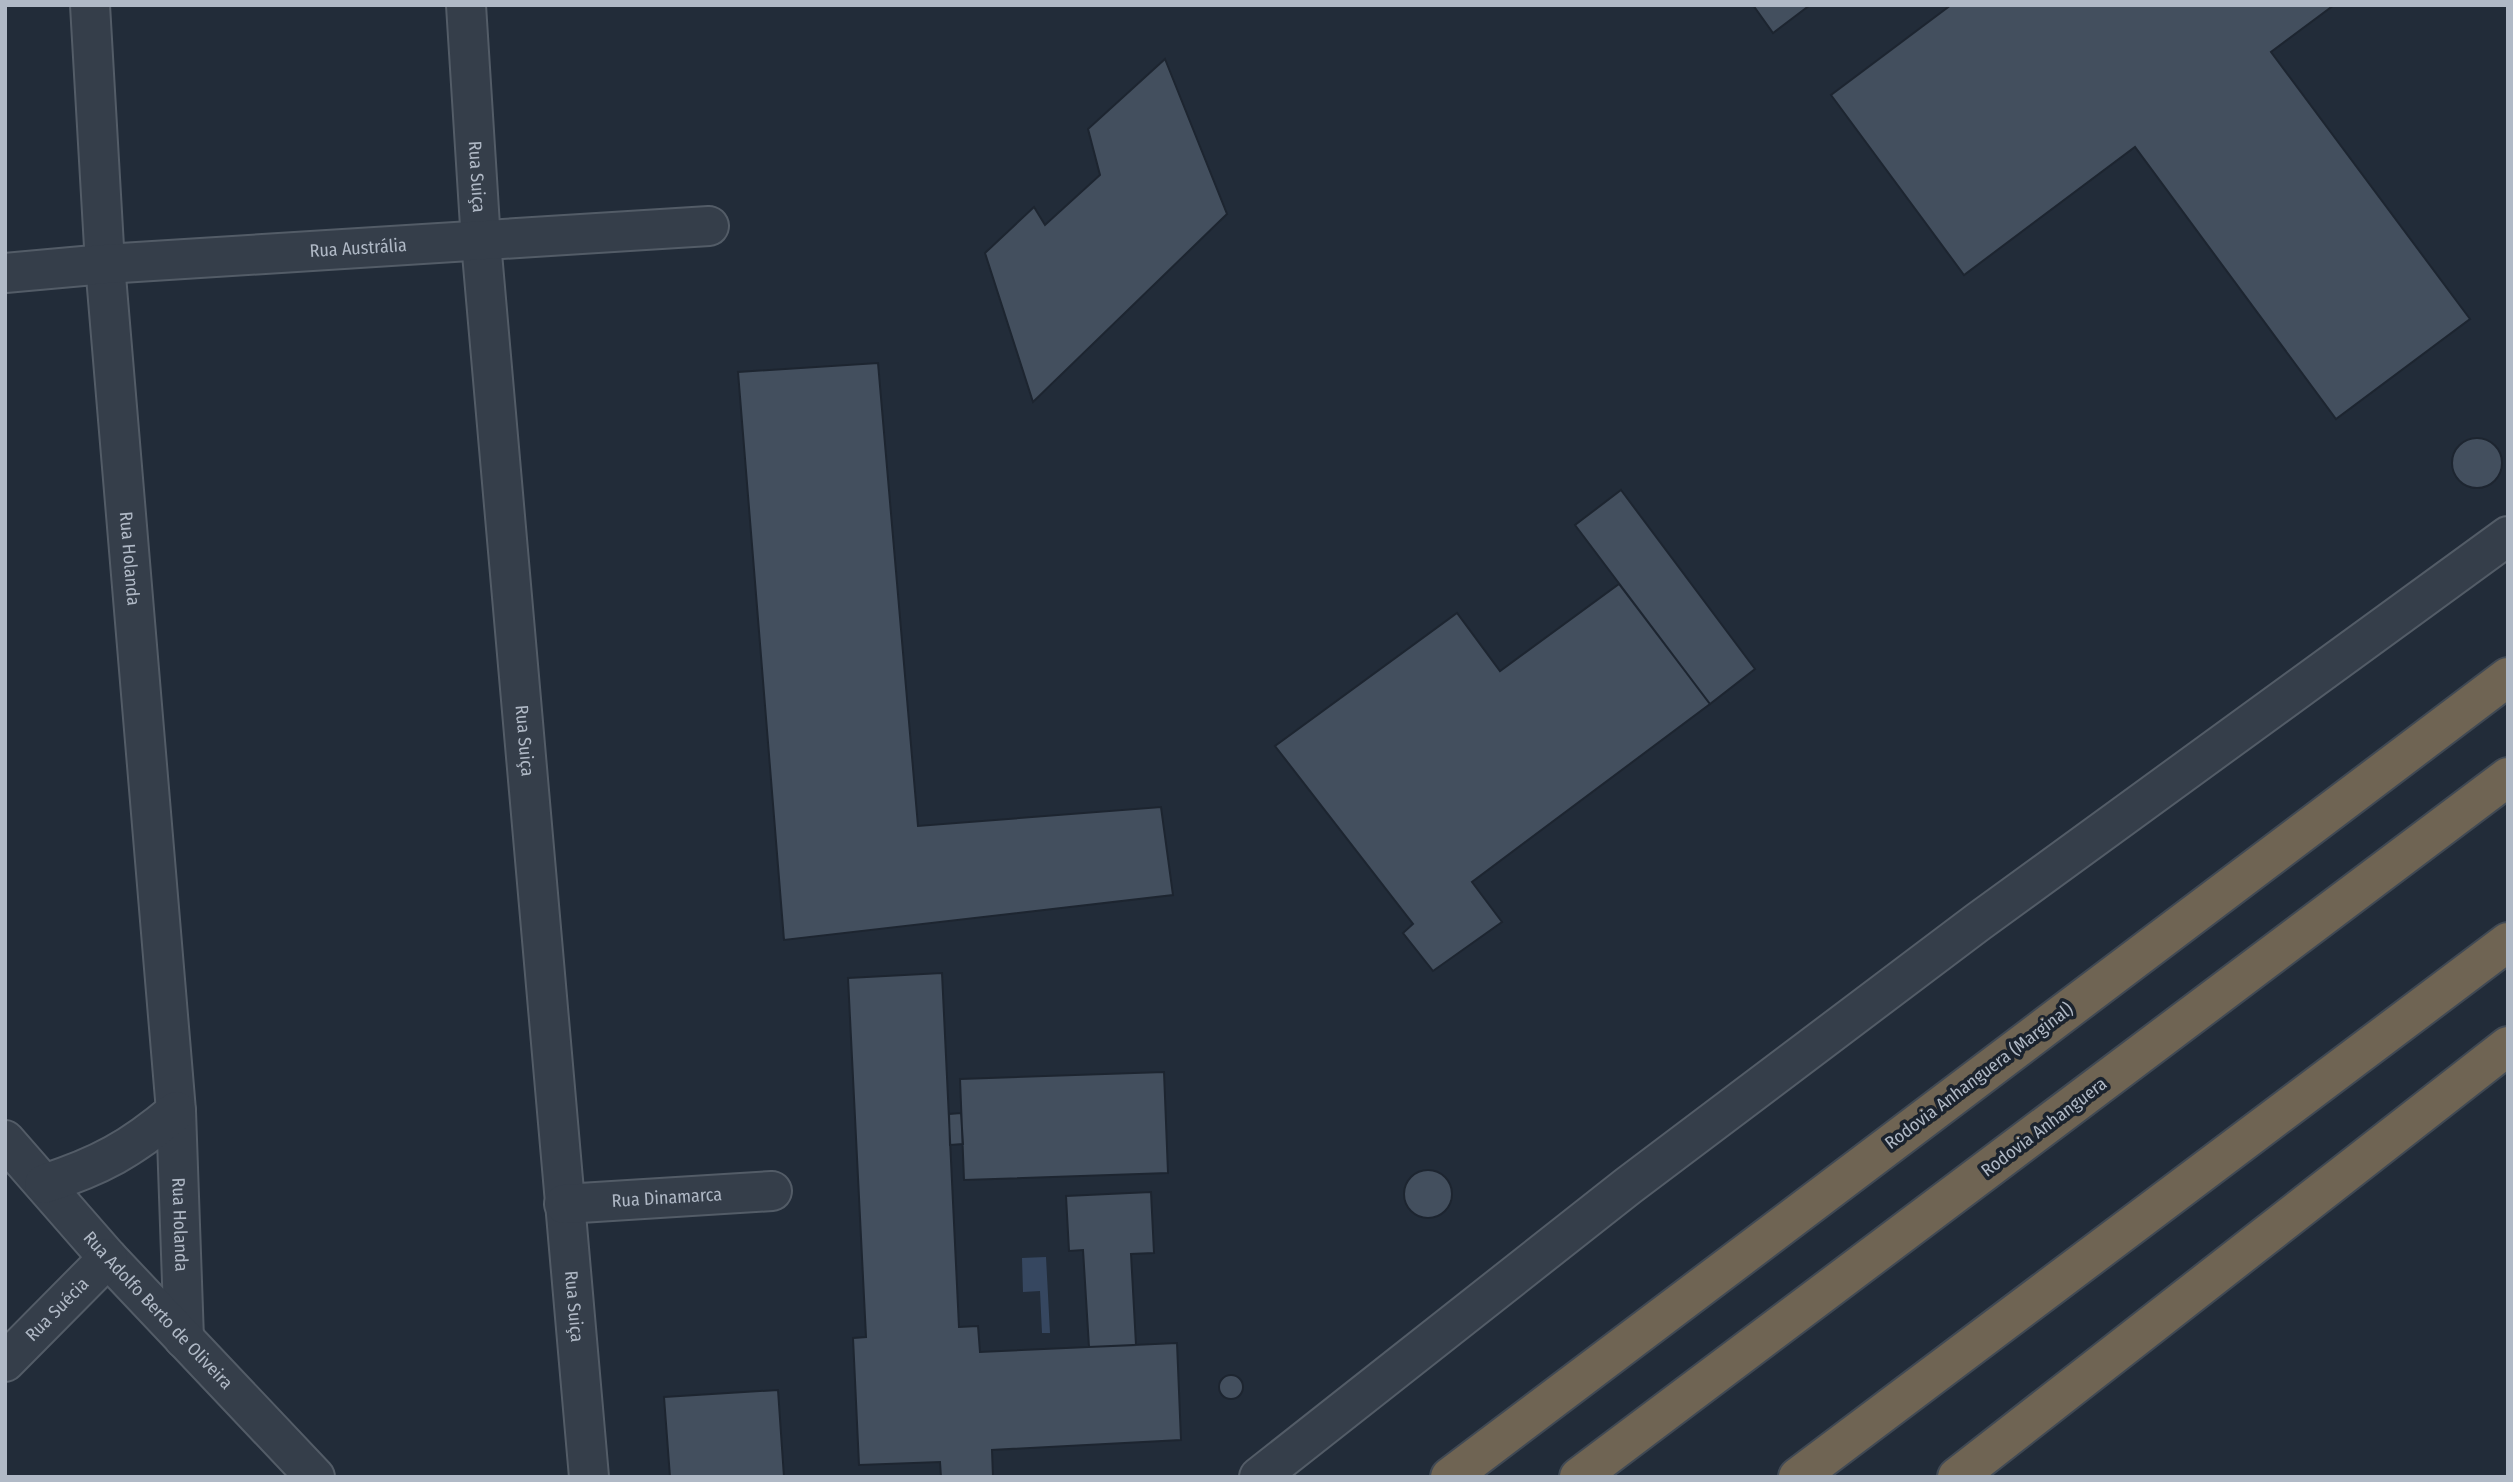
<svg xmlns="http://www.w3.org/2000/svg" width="2513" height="1482" font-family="'Fira Sans Condensed',sans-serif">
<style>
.water{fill:#364760}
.building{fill:#434f5e;stroke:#1d2530;stroke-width:2}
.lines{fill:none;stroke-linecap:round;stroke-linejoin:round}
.street-casing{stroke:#535c67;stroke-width:42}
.highway-casing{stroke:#404954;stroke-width:42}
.street{stroke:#353e4a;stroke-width:38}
.highway{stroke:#6f6453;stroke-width:38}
.labels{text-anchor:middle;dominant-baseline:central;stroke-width:7;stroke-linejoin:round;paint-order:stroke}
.street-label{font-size:18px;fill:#b0b9c6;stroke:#1b232e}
</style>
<rect width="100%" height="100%" fill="#222c39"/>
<!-- water -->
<path class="water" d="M1046,1257L1050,1333H1042L1040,1291L1023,1292L1022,1258Z"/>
<!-- building -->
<path class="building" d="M1753,5H1810L1773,33Z
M1951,5H2334L2271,52L2470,319L2336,419L2135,147L1964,275L1831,95Z
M1165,59L1227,214L1033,402L985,253L1034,207L1045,225L1100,175L1088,129Z
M878,363L918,826L1161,807L1173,895L784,940L738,372Z
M2452 463a25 25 0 1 1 50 0a25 25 0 1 1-50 0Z
M1621,490L1755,669L1710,704L1575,525Z
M1619,584L1710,704L1472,882L1502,922L1433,971L1403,933L1413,924L1275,746L1457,613L1500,671Z
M942,973L959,1327L978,1326L980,1352L1177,1343L1181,1440L992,1450L993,1477H941L940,1462L859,1465L853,1338L866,1337L848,978Z
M1164,1072L1168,1173L964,1180L960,1079Z
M961,1113L963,1144L950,1145L949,1114Z
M1404 1194a24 24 0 1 1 48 0a24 24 0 1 1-48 0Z
M1151,1192L1154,1253L1131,1254L1136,1345L1089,1347L1083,1250L1069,1251L1066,1196Z
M1219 1387a12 12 0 1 1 24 0a12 12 0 1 1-24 0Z
M778,1390L784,1477H670L664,1397Z"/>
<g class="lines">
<defs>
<g id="street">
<path id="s1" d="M90,5L105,264L176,1111L184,1339"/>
<path id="s2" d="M466,5L481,242L589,1477"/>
<path id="s3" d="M5,273L105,264L709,226"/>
<path id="s4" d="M5,1140L108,1258L315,1477"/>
<path d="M44,1184C100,1166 131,1149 176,1111"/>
<path id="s5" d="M564,1204L772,1191"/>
<path id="s6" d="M5,1362L108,1258"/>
<path d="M1259,1477L1628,1186L1978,922L2508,536"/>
</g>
<path id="highway" d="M1450,1477L2508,677
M1579,1477L2508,777
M1798,1477L2508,942
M1957,1477L2508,1046"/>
</defs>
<!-- street casing -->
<use href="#street" class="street-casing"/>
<!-- highway casing -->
<use href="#highway" class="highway-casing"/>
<!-- street -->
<use href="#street" class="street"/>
<!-- highway -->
<use href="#highway" class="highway"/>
</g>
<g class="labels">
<!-- street labels -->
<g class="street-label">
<text stroke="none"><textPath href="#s2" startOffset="172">Rua Suiça</textPath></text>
<text stroke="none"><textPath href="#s3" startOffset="354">Rua Austrália</textPath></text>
<text stroke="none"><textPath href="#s1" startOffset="555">Rua Holanda</textPath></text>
<text stroke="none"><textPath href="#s2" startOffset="738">Rua Suiça</textPath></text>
<text transform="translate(1979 1076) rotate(-37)">Rodovia Anhanguera (Marginal)</text>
<text transform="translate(2044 1127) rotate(-37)">Rodovia Anhanguera</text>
<text stroke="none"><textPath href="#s5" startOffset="103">Rua Dinamarca</textPath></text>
<text stroke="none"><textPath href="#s1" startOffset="1223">Rua Holanda</textPath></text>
<text stroke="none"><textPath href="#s2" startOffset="1306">Rua Suiça</textPath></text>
<text stroke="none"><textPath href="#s6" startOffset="74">Rua Suécia</textPath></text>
<text stroke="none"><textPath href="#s4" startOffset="229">Rua Adolfo Berto de Oliveira</textPath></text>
</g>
</g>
<!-- border -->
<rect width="2513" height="1482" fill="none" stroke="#b0b9c6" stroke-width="14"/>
</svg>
